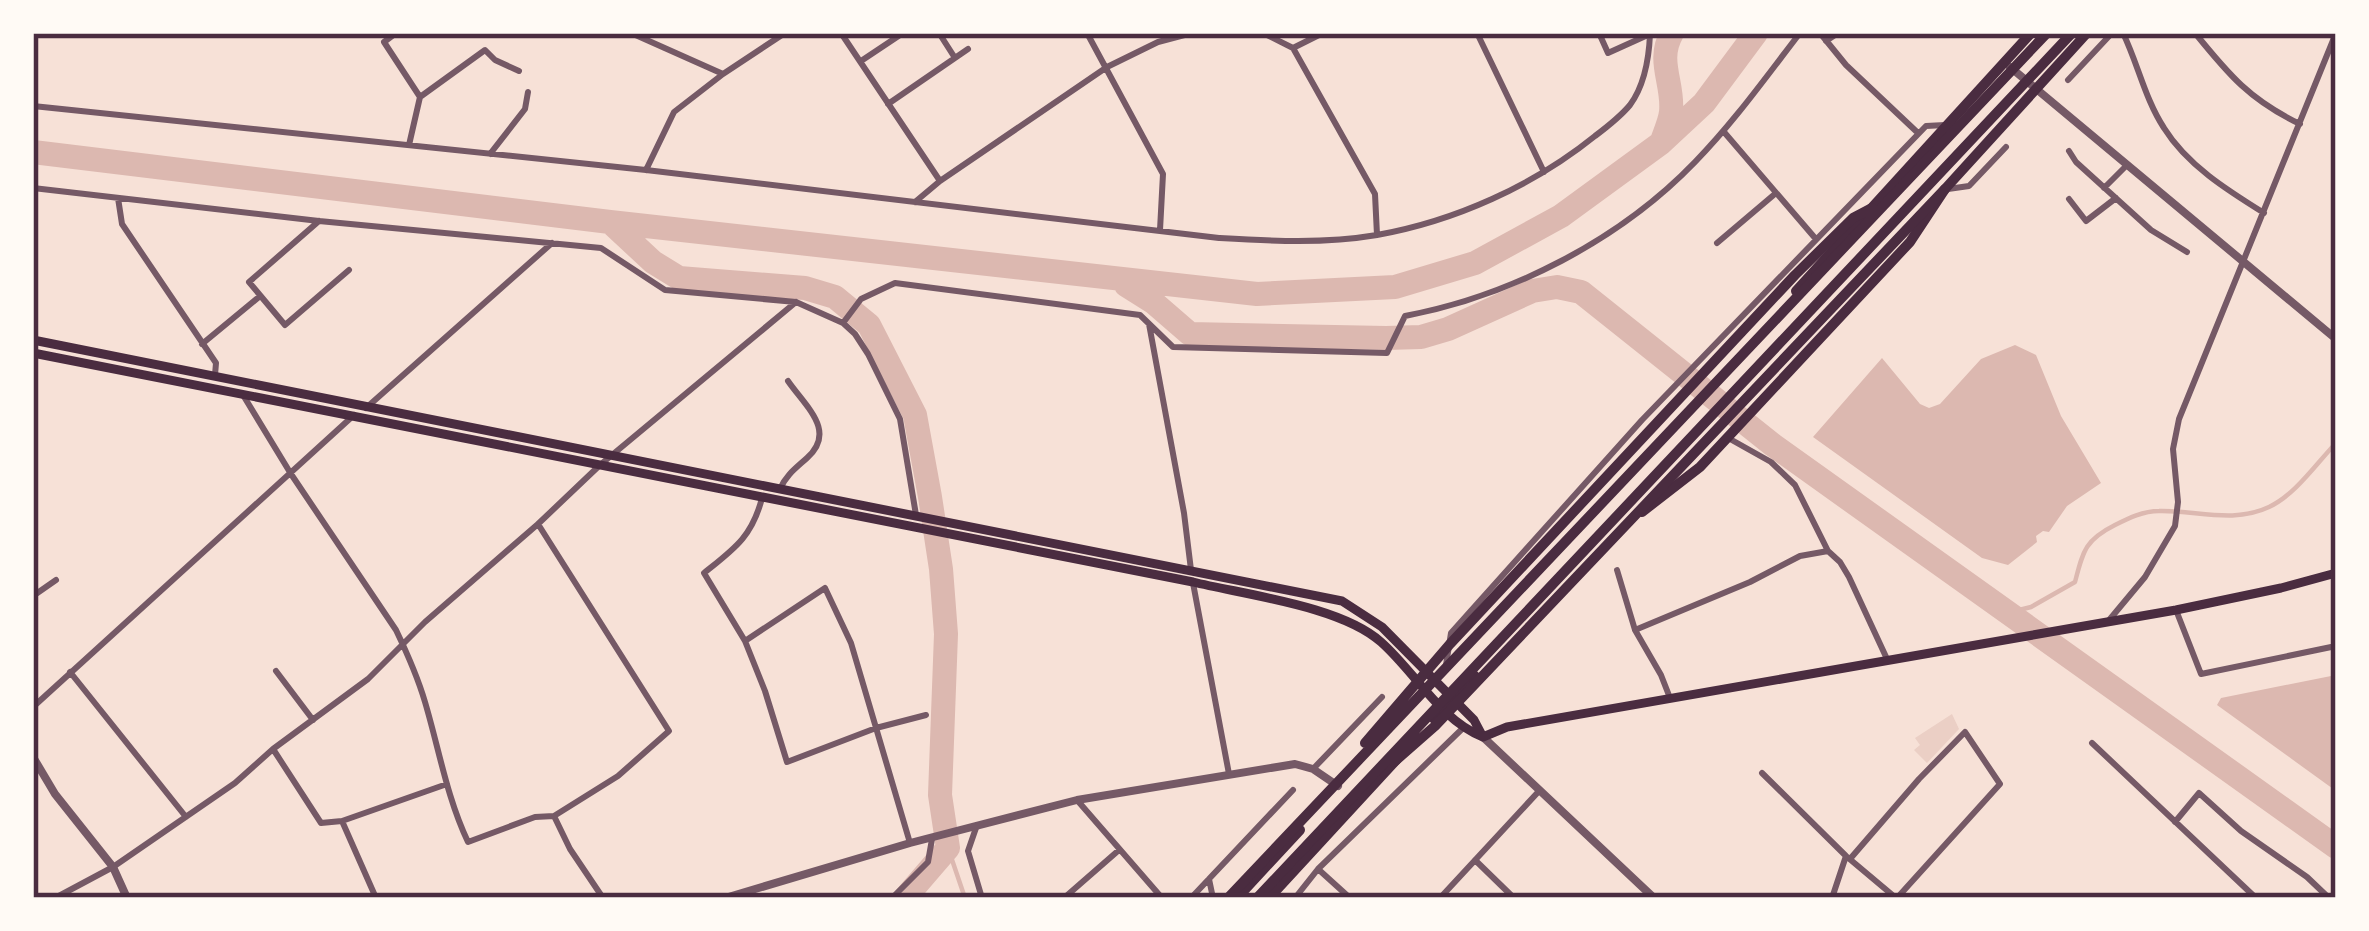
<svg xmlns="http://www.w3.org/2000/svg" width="2369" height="931" font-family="Roboto,sans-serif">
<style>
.green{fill:#ebcfc5}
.water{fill:#dcb8b0}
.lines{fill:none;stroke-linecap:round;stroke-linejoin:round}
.stream{stroke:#dcb8b0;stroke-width:4.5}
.river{stroke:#dcb8b0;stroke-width:24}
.minor{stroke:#755966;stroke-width:6}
.tertiary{stroke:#755966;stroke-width:8}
.primary{stroke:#4a2c40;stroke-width:9}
.trunk{stroke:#4a2c40;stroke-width:10}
.motorway{stroke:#4a2c40;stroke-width:10}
.neatline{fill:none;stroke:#4a2c40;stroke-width:4.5}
</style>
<rect width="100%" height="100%" fill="#f7e1d7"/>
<!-- green -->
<path class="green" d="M1952,714L1959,729L1927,763L1914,750L1920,745L1915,738Z"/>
<!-- water -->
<path class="water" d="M2015,345L2036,355L2061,416L2101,483L2067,506L2049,532L2043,531L2036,536L2037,542L2008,565L1982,558L1813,437L1882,358L1920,404L1929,408L1940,404L1981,359Z
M2336,675V791L2217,705L2221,698Z"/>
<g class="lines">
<!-- stream -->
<path class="stream" d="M2007,613L2031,607L2075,582C2083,551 2085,540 2115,525C2129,518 2143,511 2159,511C2196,510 2233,524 2269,507C2295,495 2316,464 2336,443
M948,848L965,898"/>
<!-- river -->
<path class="river" d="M1662,141C1665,132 1670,121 1671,112C1674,83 1656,61 1672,33
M33,152L610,222L1257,294L1395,287L1475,263L1561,216L1661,143L1704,103L1756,33
M610,222L653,262L679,278L805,288L835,297L869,325L915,415L930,497L941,569L946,634L940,795L948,848L905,898
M1126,285L1153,302L1190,334L1386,338L1421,337L1448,329L1532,291L1557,287L1581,292L1773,445L2336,847"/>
<!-- minor -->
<path class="minor" d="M396,33L384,42L420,97L409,145
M631,33L723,74L785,33
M841,33L940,181
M939,33L955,58
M1087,33L1163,174L1160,230
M1263,33L1293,48L1323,33
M1477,33L1544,172
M1599,33L1608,53L1650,34
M1684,33H1694
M1820,33L1846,65L1918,133
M2123,33C2138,64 2145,99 2164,128C2187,165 2227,190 2264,213
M2195,33C2229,75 2250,100 2300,124
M33,37L36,33
M1826,41L1838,33
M1293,48L1375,194L1377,235
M861,61L903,33
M2068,80L2112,33
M420,97L485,50L495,60L519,71
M888,104L968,49
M33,106L646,170L1219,238C1272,241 1324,244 1377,235C1455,221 1533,186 1595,136C1607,127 1620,117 1630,105C1644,86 1649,58 1650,34
M1724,132L1815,238
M2069,151L2076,162L2151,230L2187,252
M490,154L525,109L528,92
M646,170L674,112L723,74
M33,188L319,221L601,248L665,290L796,302L843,323L855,334L868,354L900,419L916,515
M2104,188L2127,165
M1948,189L1969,186L2006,147
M118,198L122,224L216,363L215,375
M2069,199L2086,221L2116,198
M915,202L940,181L1107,67L1158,42L1192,33
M319,221L249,282L285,325L349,270
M1717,243L1776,193
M843,323L861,299L895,283L1140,315L1173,347L1387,353L1405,316C1511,296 1620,240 1695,162C1734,122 1766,77 1800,33
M1149,324L1184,513L1191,570
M202,344L259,297
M366,408L552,243
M1730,439L1771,462L1795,485L1828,551L1840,562L1849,577L1887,659
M780,489C786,475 796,468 807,458C837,431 806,407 788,381
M762,498C752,537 734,549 704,573L745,641L765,691L787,762L876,728L926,715
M538,524L600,465L796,302
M1617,570L1635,630L1661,675L1670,698
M1193,583L1229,774
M33,596L56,580
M2176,610L2201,674L2336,646
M2110,619L2145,577L2175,526L2178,502L2173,449L2179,419L2336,33
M1635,630L1750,582L1800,556L1828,551
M745,641L825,588L851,643L910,843
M1446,665L1451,633L1642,420L1926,126L1945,125
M276,671L313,720
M70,672L186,817
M33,707L354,415
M2092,743L2256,898
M273,749L321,823L342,821L447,784
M1313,769L1382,697
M1762,773L1846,856L1896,898
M1077,800L1162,898
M554,816L570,849L603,898
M342,821L376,898
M2175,822L2199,793L2241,831L2307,877L2329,898
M977,825L968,851L982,898
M1850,859L1919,779L1965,732L2000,784L1897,898
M1475,860L1514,898
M1318,869L1350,898
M1209,879L1213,898
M55,898L113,867L235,783L273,749L368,679L425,622L538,524L669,731L618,776L554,816L535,817L468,842C447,798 439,749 425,702C418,678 407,653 396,630L291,474L243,395
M892,898L928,862L932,839
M1064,898L1119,850
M1191,898L1293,790
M1295,898L1318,869L1462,729
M1440,898L1540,790
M1832,898L1846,856"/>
<!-- tertiary -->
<path class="tertiary" d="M2010,67L2336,339
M1483,737L1654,898
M33,757L55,794L113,867L127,898
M725,898L910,843L1077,800L1295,764L1313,769L1338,786"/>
<!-- primary -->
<path class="primary" d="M33,340L1342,601L1382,627L1474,720L1483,737
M33,353L1193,582C1246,595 1341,606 1381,642C1415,672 1440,720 1483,737L1507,727L2176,610L2281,588L2336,573"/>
<!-- trunk -->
<path class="trunk" d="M1796,291L2031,33
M1642,512L1700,467L1910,242L1945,189L2087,33
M1434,719L1475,676
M1237,898L1300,830
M1269,898L1397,759"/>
<!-- motorway -->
<path class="motorway" d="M1365,743L1450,644L1795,275L1853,218L1872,208
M1394,762L1435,726L1945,189
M1228,898L2047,33
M1257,898L2072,33"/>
</g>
<!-- border -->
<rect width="2369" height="931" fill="none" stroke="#fffaf5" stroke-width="72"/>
<rect x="36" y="36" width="2297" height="859" class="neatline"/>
</svg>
